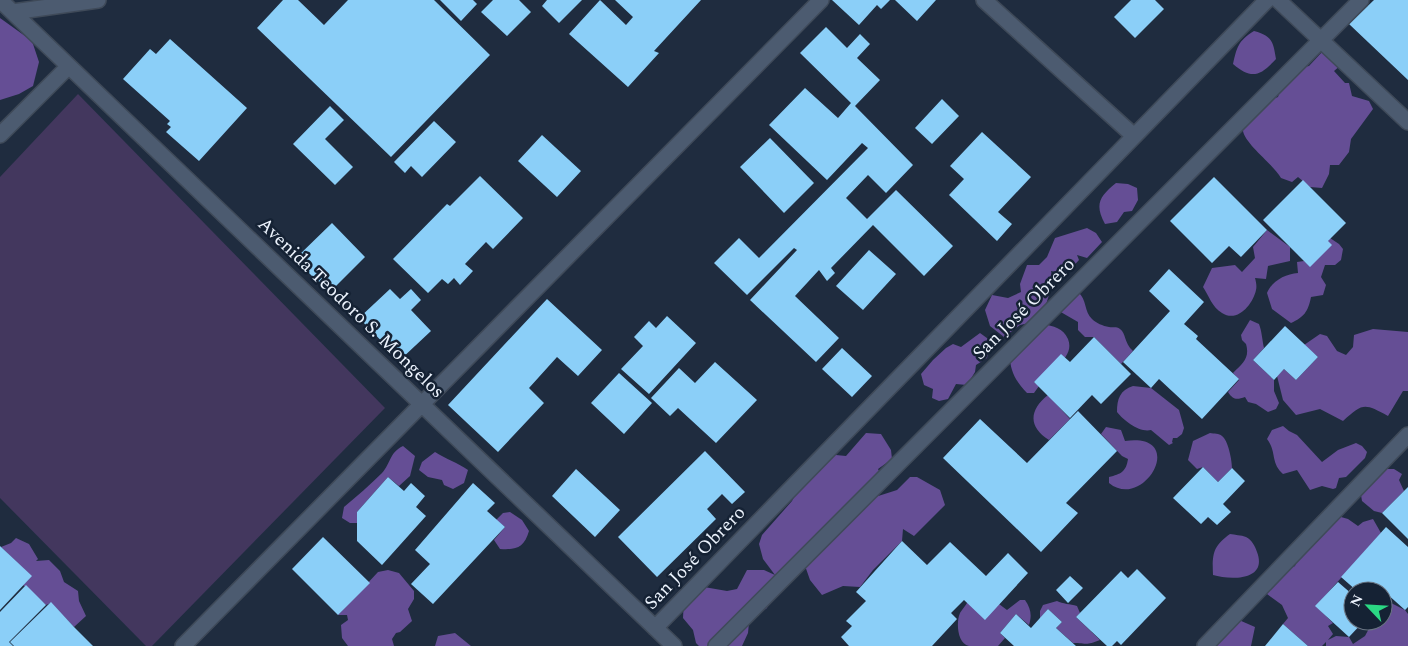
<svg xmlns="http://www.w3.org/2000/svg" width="1408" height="646" font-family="Spectral,serif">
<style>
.green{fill:#43375e}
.forest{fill:#654e95}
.building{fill:#8bcff8}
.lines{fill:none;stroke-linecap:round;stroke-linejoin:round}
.minor-casing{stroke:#3f4a59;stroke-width:18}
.minor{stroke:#4c5b70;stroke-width:15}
.labels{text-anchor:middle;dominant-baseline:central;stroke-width:5;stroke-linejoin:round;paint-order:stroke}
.street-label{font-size:19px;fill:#ecf3fd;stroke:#152234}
</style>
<rect width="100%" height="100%" fill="#1f2c3f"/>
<!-- green -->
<path class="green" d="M78,94L385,408L152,646H146L0,498V177Z"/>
<!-- forest -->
<path class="forest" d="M0,18L32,41L39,62L33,86L19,94L0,100Z
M1254,31C1272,36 1273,41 1276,59C1260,76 1252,80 1233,64C1237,47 1238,41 1254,31Z
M1323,51L1341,65L1334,71L1345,83H1349L1352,96L1369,101L1373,109L1351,139L1349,152L1339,165H1330L1329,174L1322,188L1310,187L1298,177L1292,182L1281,178C1274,165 1245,144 1243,131C1242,127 1245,120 1246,115L1265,102L1278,97L1282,84L1299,68L1309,66Z
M1116,183L1128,184L1137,188L1138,200L1132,211L1124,212L1117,222L1105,224C1094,204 1100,196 1116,183Z
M1087,228L1096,233L1102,242L1087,258L1077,255L1079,260L1066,274L1051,271L1053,282L1044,311L1033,322L1020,325L1004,337L990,326L985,310L992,295L1008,298L1021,292L1020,284L1027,265H1039L1047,257L1055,238Z
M1267,230L1290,247V261L1268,266L1266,279L1255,278C1256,282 1257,286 1256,290C1253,304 1238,323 1222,313C1212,307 1209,296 1203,287L1212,268L1235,265L1242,272L1255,258L1253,247Z
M1330,238L1339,244L1343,249L1341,260L1335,265H1325L1321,277L1326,285L1323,295L1311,297C1308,312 1304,317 1291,323L1272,309L1267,293C1272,281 1285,274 1298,273L1297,262L1304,261L1310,266Z
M1078,292C1087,299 1084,312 1092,319C1096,323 1103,326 1109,327C1113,328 1116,326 1120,329C1126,333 1124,343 1133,351L1121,364L1094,337H1085L1078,330V322L1059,311Z
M1250,320L1259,324C1262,332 1262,339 1264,348L1253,360L1274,380V391L1279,403L1276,409L1268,412L1256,404L1248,402L1245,397C1237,400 1233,400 1228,392L1239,380L1233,373C1243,363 1250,358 1246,344L1242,340L1241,335Z
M1042,324C1054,326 1063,328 1068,339C1076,359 1047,372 1034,382L1039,386L1034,393H1027C1015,381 1009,369 1010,352Z
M1373,329L1408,332V391H1403L1388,416C1364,403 1363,403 1343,421L1320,409L1296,415L1283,400L1277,376L1284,369L1296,380L1318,357L1304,345L1320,334L1327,336L1337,351L1346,355L1353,347L1354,335Z
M980,333L991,341L987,358L976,365L975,372L967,385L956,384L948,399L939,401L932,398L933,389L924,385L921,374L933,360L946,348L953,344L961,347Z
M1133,386L1151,388L1179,410L1184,428L1182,434L1177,438H1173L1172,442L1173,443L1169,445L1151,430C1140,433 1124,421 1117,412C1117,399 1120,390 1133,386Z
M1048,395L1070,419L1049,440C1028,427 1029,410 1048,395Z
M1283,426L1289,431L1297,435L1322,462L1338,450L1356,443L1362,446L1367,452L1365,458L1346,477L1339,478L1336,488L1333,489L1322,486L1310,490L1297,470L1283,474C1270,462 1277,452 1267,439L1272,430Z
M1106,427L1121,430L1125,441C1189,432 1144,512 1109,483V477C1121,474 1126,472 1128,459L1122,456L1101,434Z
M866,433L881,434L891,450L892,459L878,469L883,479L872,498L897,490L910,477H917L940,490L945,505L914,536L903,529L902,541L873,570L860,587L843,586L822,595L810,580L803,560L799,574L776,576V595L766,609L750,612L748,633L742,646H699L696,643L693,630L683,618L684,598L704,587L727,591L737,589L747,570H764L775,575L763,559L759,544L762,535L792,501L805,475L826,454L846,456Z
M1210,433C1214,434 1219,433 1222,436C1228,440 1232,460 1232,468L1218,482L1203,467L1197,469L1188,460L1193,441Z
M403,446L415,456L410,476L399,486L388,477L357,512V523H350L342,518L344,507C357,496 370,485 382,473C391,463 389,453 403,446Z
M435,452C446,459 458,463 468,470L464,483L453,489L444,485L442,480L428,477L419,470L422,462Z
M1382,469H1394L1402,474L1399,480L1404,491L1382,513L1374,511L1362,501L1361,495Z
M510,512L522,520L529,531C524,548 516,550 500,549L494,540L505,527L496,520L503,513Z
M1341,517L1348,519L1358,526L1363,522L1373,519L1381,533L1316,606L1333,623L1328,626L1333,634L1328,640L1336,636L1349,637L1353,644L1365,636L1373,621H1383V609L1389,602L1405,610L1408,614V646H1326V642L1322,646H1308L1283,624L1288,618L1282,605L1267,594L1269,579L1295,566C1303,546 1324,529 1341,517Z
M1230,534C1235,535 1241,535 1246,537C1252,540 1255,546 1257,552C1268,581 1230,580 1213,575C1212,554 1213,546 1230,534Z
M16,538L29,544L38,559L36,561L49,560L60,571L64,582L78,591L79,601L86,616L74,627L51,603L46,605L23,585L31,576L1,547L11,543Z
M388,570L399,573L414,591V599L408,609L412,621L400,632L396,633L392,639L394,646H348L342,638L341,625L348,620L347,615H338L378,572Z
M1020,600H1025C1031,609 1032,615 1029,625L1016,614L1000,633L1005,638L998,646C990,646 977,646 969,646C957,643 956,622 960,613C962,610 965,606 967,603L999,604L1007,610Z
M1057,601C1063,604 1070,604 1077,606L1080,613L1076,617L1100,640C1085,646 1088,643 1073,643L1056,628L1062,622L1048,609L1040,619V611L1043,605Z
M1232,617L1255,627L1251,646H1212Z
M455,633L471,646H435L438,636Z"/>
<!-- building -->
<path class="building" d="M283,0H298L324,25L348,0H434L490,55L391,157L257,28Z
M440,0H473L477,4L461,21Z
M493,0H519L531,12L507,36L481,12Z
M547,0H582L559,23L542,6Z
M600,0L626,25L633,17L615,0H701L654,51L659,53L628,87L569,34Z
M832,0H890L881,9L877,5L859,25Z
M895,0H936L917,21Z
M1131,0H1155L1164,9L1135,38L1114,17Z
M1374,0H1408V80L1349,24Z
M826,27L847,48L860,34L870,44L857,58L880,80L855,106L913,165L886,193L868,175L846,198L867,219L896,190L953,246L924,276L873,225L831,268L835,273L827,281L819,270L795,296L839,338L816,362L750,300L797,250L794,248L747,295L714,263L739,238L759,258L868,148L862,143L827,180L769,125L805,88L838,118L851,103L800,53Z
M170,39L247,108L199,161L166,132L171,127L167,124L170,121L123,79L150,49L156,54Z
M942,99L959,116L932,144L915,128Z
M330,106L344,120L325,139L353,167L335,185L293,144Z
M434,121L456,142L422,177L411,166L405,173L394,162Z
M982,132L1031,177L998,212L1012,224L997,241L949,195L964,179L950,166Z
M542,135L581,171L557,197L518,161Z
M770,138L814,183L784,213L740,167Z
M480,176L523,218L493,249L486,242L465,264L473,271L460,285L454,278L448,284L442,279L428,293L393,259L447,204L450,206Z
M1214,177L1267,230L1241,257L1229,246L1212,263L1170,221Z
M1303,180L1346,223L1328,241L1332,245L1310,267L1263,220Z
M332,223L365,257L329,293L295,259Z
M869,250L896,274L863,310L836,286Z
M1169,269L1204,302L1184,324L1198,336L1196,339L1239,379L1202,419L1159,379L1151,388L1123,362L1170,311L1149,291Z
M390,289L400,299L411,289L421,300L411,310L431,331L400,360L359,318Z
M547,299L602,350L578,376L557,357L529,388L544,403L498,452L448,405Z
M667,316L696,343L649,394L621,369L643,346L634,337L649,321L656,328Z
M1285,326L1318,357L1296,380L1284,369L1274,380L1253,360Z
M1094,337L1131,374L1101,404L1092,395L1070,418L1034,382L1061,354L1070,362Z
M842,348L872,376L852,397L822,369Z
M715,362L757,400L716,443L678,408L670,416L651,398L679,368L695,383Z
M619,373L652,403L624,434L591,403Z
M1078,411L1117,451L1066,503L1078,513L1041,552L943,458L980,419L1027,463Z
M705,451L745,492L732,504L722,494L707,509L716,519L657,577L618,537Z
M1203,467L1218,482L1232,468L1245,481L1223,504L1231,512L1217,525L1208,517L1201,524L1173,498Z
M576,469L620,510L595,537L552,496Z
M388,477L404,491L411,483L425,496L416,507L426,516L382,565L357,541V512Z
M473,483L495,503L487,511L505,527L433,604L411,584L430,564L415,550Z
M1408,487V539L1382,513Z
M1386,527L1408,547V607L1405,610L1386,593L1383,596V591H1357L1341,577Z
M323,537L370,583L338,615L292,569Z
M902,541L927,565L950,542L986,576L1008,553L1028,573L985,620L964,600L951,613L957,619L932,646H849L841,637L852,626L846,621L866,601L856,592Z
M0,546L32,576L0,610Z
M1137,569L1166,598L1121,645L1117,641L1112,646H1107L1076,617L1121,571L1128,578Z
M1070,576L1083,588L1068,603L1056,590Z
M1338,582L1353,595V621H1364L1349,637L1315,606Z
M26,585L46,605L9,642L13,646H0V612Z
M51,602L74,627L93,646H14L10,642Z
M1048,609L1062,622L1056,628L1076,646H1014L1000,633L1016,614L1031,628Z
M1283,624L1308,646H1265Z"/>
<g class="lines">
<defs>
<path id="minor" d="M0,0L674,646
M984,0L1134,136
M1278,0L1408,122
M13,12L98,0
M0,135L69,66
M655,628L1267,0
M183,646L821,0
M716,646L1361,0
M1205,646L1408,435"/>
</defs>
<!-- minor casing -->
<use href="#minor" class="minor-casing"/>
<!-- minor -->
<use href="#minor" class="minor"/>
</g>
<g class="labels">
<!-- street labels -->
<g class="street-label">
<text transform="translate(351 308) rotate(44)">Avenida Teodoro S. Mongelos</text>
<text transform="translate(1024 309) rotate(-45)">San José Obrero</text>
<text transform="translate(695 558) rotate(-46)">San José Obrero</text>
</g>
</g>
<!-- north arrow -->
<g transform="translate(1368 606) rotate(295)"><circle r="24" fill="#152234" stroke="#6b7684"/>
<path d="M0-4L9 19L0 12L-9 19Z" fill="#2bd884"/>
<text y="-8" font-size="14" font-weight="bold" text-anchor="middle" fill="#ecf3fd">N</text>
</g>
</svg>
